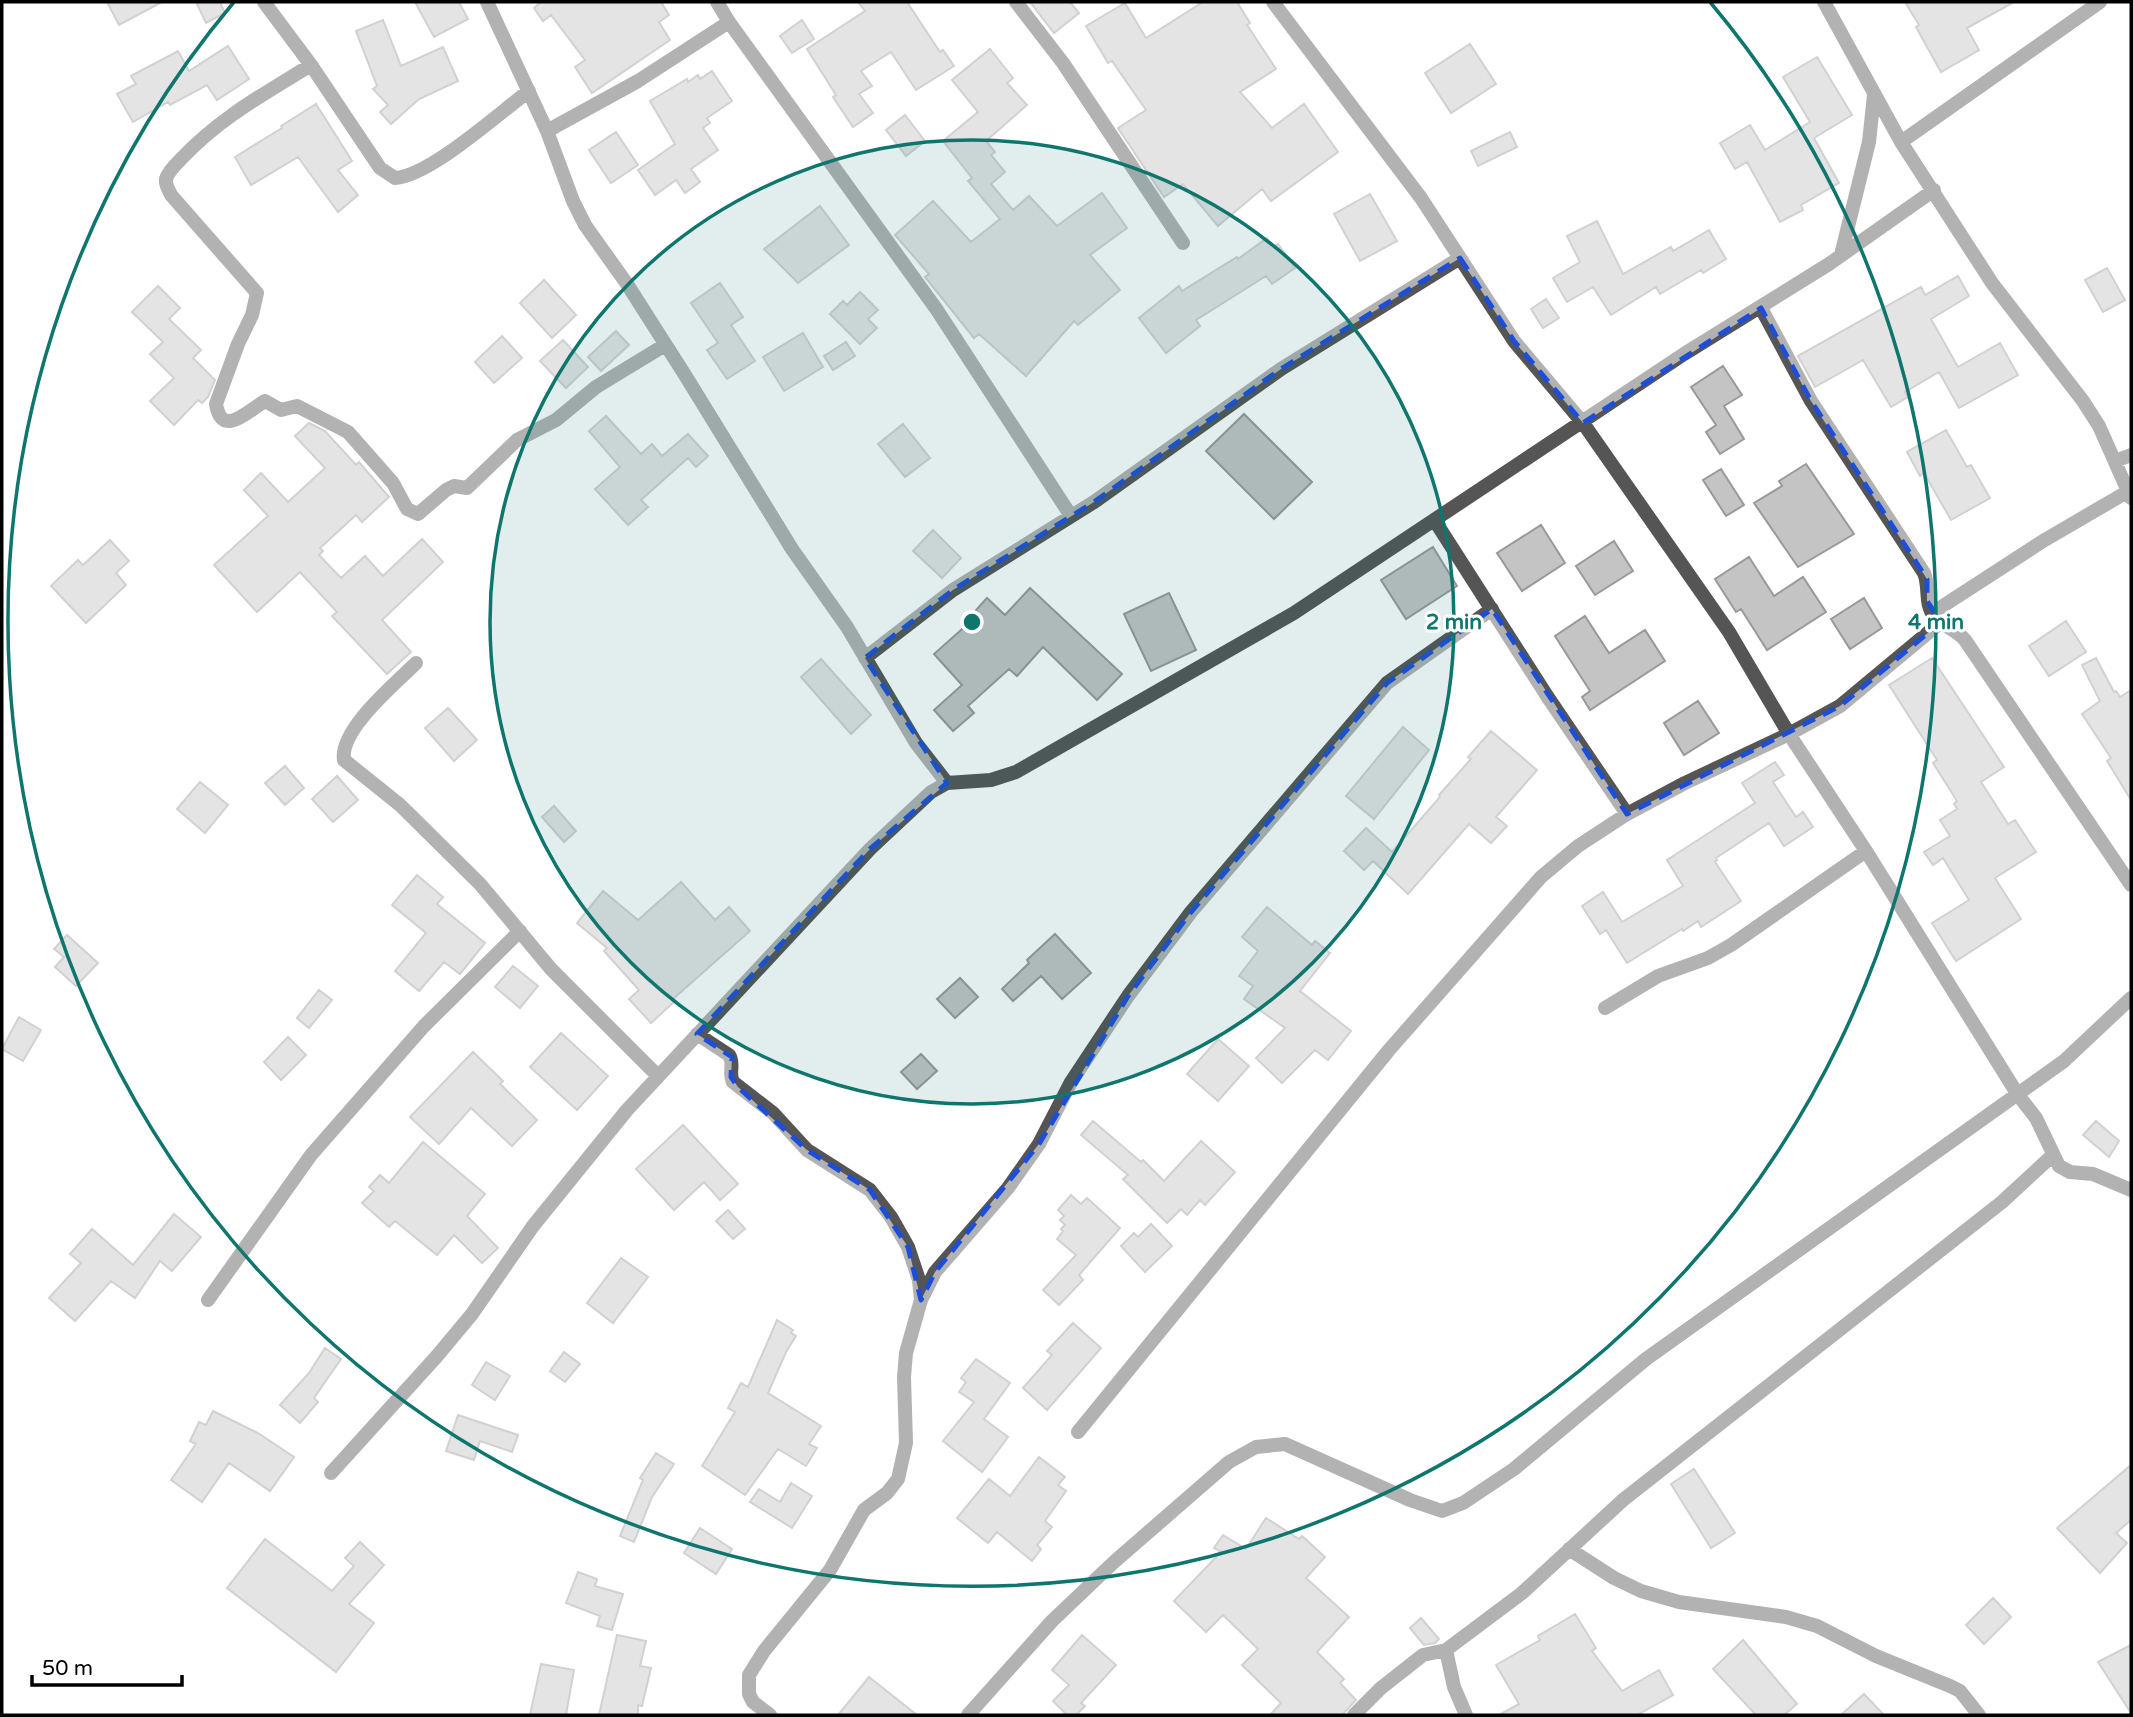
<svg xmlns="http://www.w3.org/2000/svg" width="2133" height="1717" font-family="'Varela Round',sans-serif">
<style>
.building{fill:#c4c4c4;stroke:#999;stroke-width:2}
.lines{fill:none;stroke-linecap:round;stroke-linejoin:round}
.street{stroke:#555;stroke-width:14}
.marked{fill:none;stroke:#1d4ed8;stroke-width:5;stroke-dasharray:14 9;stroke-linejoin:round}
.ring{fill:none;stroke:#0f766e;stroke-width:3.5}
.centre{fill:#0f766e;stroke:#fff;stroke-width:3.5}
.ring-label{font-size:21px;text-anchor:middle;font-weight:bold;fill:#0f766e;stroke:#fff;stroke-width:6;stroke-linejoin:round;paint-order:stroke}
</style>
<rect width="100%" height="100%" fill="#fff"/>
<!-- building -->
<path class="building" d="M107,2H162L119,25Z
M196,2H220L225,13L206,23Z
M415,2H459L468,19L434,37Z
M541,2H661L669,15L659,22L670,40L592,93L575,67L585,60L551,15L543,21L534,8Z
M858,2H907L940,52L943,50L954,66L916,90L891,52L861,71L872,86L859,94L873,113L853,127L833,97L836,95L807,49L865,11Z
M1030,2H1070L1079,13L1054,33Z
M1203,2H1237L1250,23L1247,25L1276,69L1240,92L1272,128L1304,104L1338,152L1271,201L1262,189L1218,226L1183,184L1164,197L1118,128L1146,110L1112,61L1108,63L1086,26L1125,3L1146,38Z
M1905,2H2014L1967,28L1979,50L1941,72L1916,27L1919,25Z
M383,20L401,66L443,47L458,81L419,99L391,124L380,112L388,105L373,89L377,86L356,31Z
M802,20L814,39L792,53L780,36Z
M1470,44L1496,84L1451,113L1425,73Z
M228,46L249,79L217,100L207,85L170,105L168,102L133,122L117,94L136,84L131,76L178,51L189,71Z
M990,49L1013,78L1007,83L1027,105L986,141L995,152L991,155L1005,172L991,184L1013,210L1029,196L1057,226L1102,193L1127,228L1090,255L1120,290L1078,325L1074,321L1026,376L979,334L974,338L925,277L929,274L895,235L933,201L971,242L1000,219L968,181L972,178L943,141L978,112L952,80Z
M1817,57L1852,115L1814,138L1839,183L1801,205L1803,210L1780,222L1747,162L1735,169L1720,143L1750,125L1765,150L1810,122L1783,77Z
M712,71L732,101L707,118L710,123L703,128L718,150L691,169L700,182L685,193L676,180L655,195L638,170L675,144L650,101L687,79L688,82L698,75L700,79Z
M316,104L352,161L338,170L358,195L338,212L298,157L251,185L235,157L282,128L281,126Z
M905,115L925,141L906,156L886,130Z
M616,132L638,165L611,183L589,150Z
M1510,132L1517,147L1478,166L1471,151Z
M1370,194L1397,241L1360,261L1334,214Z
M820,206L849,245L798,283L764,249Z
M1597,221L1623,274L1671,247L1673,251L1709,230L1726,259L1703,273L1701,270L1660,294L1656,287L1611,315L1593,287L1567,302L1553,278L1580,262L1567,236Z
M1267,238L1274,247L1278,244L1295,268L1272,284L1266,276L1196,320L1200,326L1166,353L1139,318L1179,286L1182,291L1237,257L1238,259Z
M2107,268L2125,300L2103,312L2085,280Z
M1958,276L1969,296L1931,319L1958,367L2000,343L2018,375L1959,408L1939,372L1905,392L1908,397L1891,407L1863,360L1815,387L1798,356L1921,287L1925,295Z
M544,280L576,315L552,338L520,303Z
M720,283L743,317L731,325L755,361L727,379L707,350L718,343L691,303Z
M158,286L180,308L169,319L201,350L193,358L215,380L208,397L202,403L198,400L174,425L150,401L174,378L150,354L163,342L132,312Z
M860,292L878,310L868,319L877,328L860,344L830,314L843,301L847,305Z
M1546,299L1559,318L1543,328L1531,309Z
M616,331L629,345L601,371L588,357Z
M803,333L823,367L784,391L763,357Z
M502,336L522,358L494,383L475,362Z
M563,340L588,367L566,388L540,361Z
M846,342L855,356L833,370L824,356Z
M1723,366L1742,395L1724,406L1744,439L1720,454L1706,432L1716,425L1691,387Z
M1244,414L1312,482L1274,519L1206,451Z
M606,416L641,454L652,444L662,456L688,434L708,456L696,467L688,458L641,500L648,507L628,525L595,489L620,467L589,431Z
M309,423L325,431L356,465L359,462L389,497L362,522L356,515L320,548L323,551L319,555L341,578L365,556L383,576L422,539L443,562L382,620L411,652L387,674L332,616L337,612L300,572L257,612L214,565L268,516L244,490L261,473L288,502L325,468L295,436Z
M903,424L930,458L905,477L878,444Z
M1946,430L1967,467L1971,465L1990,498L1951,520L1924,473L1920,476L1907,452Z
M1806,464L1854,534L1798,567L1754,503L1782,486L1779,481Z
M1721,469L1744,505L1726,516L1703,480Z
M1541,525L1565,563L1522,591L1497,553Z
M933,530L961,558L942,578L913,551Z
M110,540L129,561L116,573L126,585L86,623L51,586L78,560L83,565Z
M1614,541L1633,571L1595,595L1576,566Z
M1433,547L1457,586L1406,619L1381,580Z
M1749,557L1774,596L1803,577L1826,612L1767,650L1741,609L1736,612L1715,579Z
M1030,588L1122,674L1097,700L1043,647L1017,676L1009,669L968,706L974,713L953,731L934,710L962,685L934,654L979,614L976,610L987,598L1005,615Z
M1169,593L1196,650L1151,671L1124,614Z
M1864,598L1882,628L1850,649L1831,619Z
M1585,616L1609,653L1645,630L1665,661L1590,710L1582,697L1590,691L1555,636Z
M2066,621L2086,652L2049,676L2029,646Z
M1932,658L2004,767L1981,782L2008,824L2015,820L2036,852L1995,878L2021,919L1956,961L1932,923L1969,900L1943,858L1933,865L1924,852L1950,836L1940,820L1957,809L1954,804L1957,801L1933,763L1937,760L1889,685Z
M2096,658L2114,692L2116,691L2120,697L2131,690V800L2107,761L2111,758L2082,714L2100,701L2082,665Z
M821,659L871,715L851,734L801,677Z
M1698,701L1719,733L1684,755L1664,723Z
M448,708L477,740L454,761L425,728Z
M1403,727L1429,750L1374,819L1346,796Z
M1491,731L1537,770L1496,817L1507,826L1491,843L1469,824L1408,894L1373,861L1364,870L1344,851L1366,828L1392,852L1440,797L1439,795L1471,759L1468,757Z
M1775,762L1784,775L1773,782L1796,817L1803,812L1813,827L1784,846L1769,823L1716,858L1717,860L1715,862L1741,901L1701,927L1698,921L1683,931L1682,929L1627,963L1606,930L1600,934L1582,906L1603,892L1622,922L1683,886L1667,860L1755,803L1742,783Z
M285,766L304,788L285,805L265,783Z
M337,776L358,800L333,822L312,799Z
M200,782L228,805L205,833L177,809Z
M554,806L576,831L564,842L542,817Z
M417,875L443,897L437,904L485,943L460,974L444,962L419,991L395,971L426,933L392,905Z
M681,882L715,920L729,907L750,931L673,999L675,1001L651,1023L629,999L639,990L604,951L607,948L577,923L603,891L638,920Z
M1267,907L1312,945L1315,941L1330,953L1300,991L1351,1031L1328,1060L1315,1050L1282,1083L1256,1058L1285,1028L1244,999L1253,986L1239,976L1258,951L1242,937Z
M1055,934L1091,973L1062,999L1041,976L1013,1001L1002,989L1029,963L1027,960Z
M67,935L98,963L76,986L55,967L64,957L54,949Z
M513,966L538,986L520,1008L495,987Z
M960,978L978,997L955,1018L937,999Z
M319,990L332,1000L309,1028L297,1018Z
M19,1017L41,1030L23,1061L2,1049Z
M561,1033L608,1076L577,1110L530,1067Z
M288,1037L306,1055L281,1080L264,1062Z
M1218,1039L1249,1066L1218,1101L1187,1074Z
M473,1052L503,1081L500,1084L537,1120L512,1146L471,1108L439,1144L410,1117Z
M921,1054L937,1071L917,1089L901,1072Z
M1093,1121L1141,1162L1143,1160L1164,1181L1201,1141L1235,1172L1205,1205L1200,1200L1187,1215L1181,1209L1167,1223L1123,1179L1128,1175L1081,1135Z
M2096,1121L2119,1141L2109,1157L2083,1135Z
M683,1125L738,1184L720,1200L704,1182L674,1210L636,1169Z
M423,1142L485,1194L467,1216L498,1248L482,1263L454,1235L437,1255L395,1221L389,1227L362,1203L374,1191L369,1187L380,1175L389,1183Z
M1071,1195L1081,1204L1087,1198L1120,1228L1079,1275L1083,1280L1059,1305L1043,1290L1076,1255L1057,1239L1063,1231L1061,1229L1065,1225L1060,1220L1064,1216L1058,1210Z
M728,1210L745,1229L733,1239L716,1221Z
M174,1214L201,1237L172,1271L160,1261L135,1298L111,1281L75,1321L49,1298L81,1263L70,1254L92,1229L133,1265Z
M1151,1224L1172,1246L1145,1272L1121,1246L1134,1233L1138,1237Z
M621,1258L648,1277L613,1323L587,1303Z
M777,1320L793,1330L791,1333L796,1336L786,1352L768,1393L821,1426L809,1444L817,1448L806,1466L778,1449L745,1495L702,1466L735,1412L728,1408L741,1383L748,1387Z
M1073,1323L1101,1348L1047,1410L1023,1388L1052,1355L1047,1351Z
M325,1348L341,1359L314,1398L318,1402L300,1423L280,1405L309,1373Z
M564,1352L580,1364L565,1382L550,1371Z
M976,1359L1010,1383L984,1419L1008,1437L982,1472L943,1441L974,1402L959,1392L966,1382L961,1378Z
M486,1362L510,1376L495,1400L472,1385Z
M213,1411L258,1433L294,1457L270,1491L229,1463L202,1502L171,1480L196,1444L190,1441L199,1422L206,1425Z
M458,1415L518,1435L512,1452L480,1441L474,1460L446,1451Z
M656,1453L674,1464L652,1497L634,1542L620,1536L643,1480L640,1478Z
M1039,1457L1065,1477L1058,1485L1066,1491L1045,1521L1052,1527L1037,1545L1041,1549L1032,1561L997,1532L988,1543L957,1518L989,1479L1010,1496Z
M2131,1465V1520L2116,1533L2127,1543L2100,1573L2057,1528Z
M1694,1469L1735,1533L1711,1548L1671,1484Z
M791,1483L812,1496L792,1528L750,1502L759,1489L780,1502Z
M1266,1518L1299,1539L1302,1536L1325,1557L1306,1578L1349,1617L1317,1652L1344,1679L1340,1683L1356,1700L1342,1715H1270L1281,1703L1242,1665L1258,1649L1223,1615L1206,1632L1174,1601L1221,1552L1214,1548L1223,1535L1246,1549Z
M700,1528L732,1549L716,1574L684,1553Z
M265,1539L332,1591L354,1566L345,1558L360,1542L384,1565L349,1604L374,1623L336,1672L227,1588Z
M578,1572L597,1579L595,1586L623,1594L612,1630L597,1626L600,1616L566,1603Z
M1993,1598L2011,1617L1984,1644L1966,1625Z
M1575,1614L1596,1648L1592,1651L1622,1691L1659,1670L1673,1695L1637,1715H1499L1519,1704L1496,1665L1540,1640L1538,1636Z
M1421,1618L1439,1639L1435,1643L1424,1645L1410,1628Z
M617,1635L646,1641L640,1666L651,1668L642,1706L638,1705V1715H599Z
M1082,1635L1116,1665L1081,1703L1085,1706L1076,1715H1067L1053,1701L1069,1685L1052,1670Z
M1743,1640L1797,1704L1784,1715H1756L1713,1669Z
M2131,1645V1713L2098,1662Z
M541,1664L574,1670L566,1715H530Z
M869,1677L917,1715H838Z
M1864,1694L1884,1715H1841Z"/>
<g class="lines">
<!-- street -->
<path class="street" d="M264,2L311,65L380,168L395,178C430,176 499,113 529,91
M487,2L547,131L573,201L585,225L627,284L685,375L792,549L847,627L916,743L947,783
M717,2L729,22L937,310L1071,516
M1016,2L1063,63L1183,243
M1273,2L1421,198L1514,341L1583,423L1729,632L1789,734L1866,851L2018,1095L2036,1118L2059,1166L2070,1172L2093,1174L2131,1190
M1824,2L1901,142L1992,283L2083,401L2099,426L2131,498
M311,65C264,94 221,117 182,158C177,163 168,171 166,179C165,185 169,190 171,195L257,293L252,315L238,344L216,404C222,440 250,409 265,401L281,410L297,406L348,432L393,483L407,509L418,514L446,490L454,486L467,488L517,440L556,420L596,387L665,345
M547,131L638,81L729,22
M1901,142L2100,2
M1841,255L1869,142L1874,95
M1761,308L1811,401L1924,573C1930,587 1924,603 1934,616C1942,626 1956,629 1965,640L2131,885
M2115,461L2131,455
M1435,521L1547,696L1627,814
M1932,613L2043,541L2127,492
M865,658L953,590L1094,502L1281,369L1460,258
M416,663C395,684 339,730 344,760L400,805L480,884L551,969L658,1076
M1605,1008L1658,976L1708,958L1731,945L1866,851
M697,1034L729,1055C735,1064 728,1073 733,1082L773,1113L807,1150L870,1190L891,1217L908,1247L919,1280L921,1300L906,1353L904,1377L906,1443L898,1479L887,1493L864,1510L830,1570L764,1651L749,1675V1694L753,1702L770,1715
M208,1300L311,1155L424,1026L520,931
M921,1300L935,1272L1008,1188L1039,1144L1071,1082L1128,996L1191,912L1387,683L1492,609
M1078,1432L1389,1050L1541,877L1578,846L1627,814L1685,783L1789,734L1840,706L1941,622
M331,1473L437,1356L472,1314L533,1226L627,1110L870,849L931,792L947,783L991,780L1016,772L1294,613L1684,354L1829,264L1934,190
M1569,1549L1614,1578L1641,1591L1679,1602L1786,1617L1817,1626L1876,1656L1950,1686L1960,1691L1979,1715
M1446,1650L1454,1687L1466,1715
M968,1715L1052,1621L1114,1562L1229,1462L1256,1447L1285,1444L1410,1500L1442,1511L1463,1503L1514,1469L1646,1359L2064,1061L2131,998
M1354,1715L1381,1688L1423,1655L1446,1650L1522,1593L1623,1500L2002,1202L2053,1155"/>
</g>
<!-- marked area -->
<path d="M0 0H2133V1717H0ZM1460,258L1514,341L1583,423L1761,308L1811,401L1927,579V601L1941,622L1840,706L1627,814L1492,609L1387,683L1191,912L1128,996L1039,1144L935,1272L921,1300L908,1247L870,1190L807,1150L738,1087L731,1077L732,1057L697,1034L870,849L947,783L865,658L953,590L1094,502L1281,369Z" fill="#fff" fill-opacity=".55" fill-rule="evenodd"/>
<path class="marked" d="M1460,258L1514,341L1583,423L1761,308L1811,401L1927,579V601L1941,622L1840,706L1627,814L1492,609L1387,683L1191,912L1128,996L1039,1144L935,1272L921,1300L908,1247L870,1190L807,1150L738,1087L731,1077L732,1057L697,1034L870,849L947,783L865,658L953,590L1094,502L1281,369Z"/>
<!-- distance rings -->
<circle cx="972" cy="622" r="482" fill="#0f766e" fill-opacity=".12"/>
<g class="ring">
<circle cx="972" cy="622" r="482"/>
<path d="M1710 2A964 964 0 1 1 234 2"/>
</g>
<circle cx="972" cy="622" r="10" class="centre"/>
<g class="ring-label">
<text x="1454" y="629">2 min</text>
<text x="1936" y="629">4 min</text>
</g>
<!-- border -->
<rect width="2133" height="1717" fill="none" stroke="#000000" stroke-width="7"/>
<!-- scale -->
<path d="M32 1675v10h150v-10" fill="none" stroke="#000000" stroke-width="3.5"/>
<text x="42" y="1675" font-size="21" fill="#000000" stroke="#ffffff" stroke-width="5" paint-order="stroke">50 m</text>
</svg>
